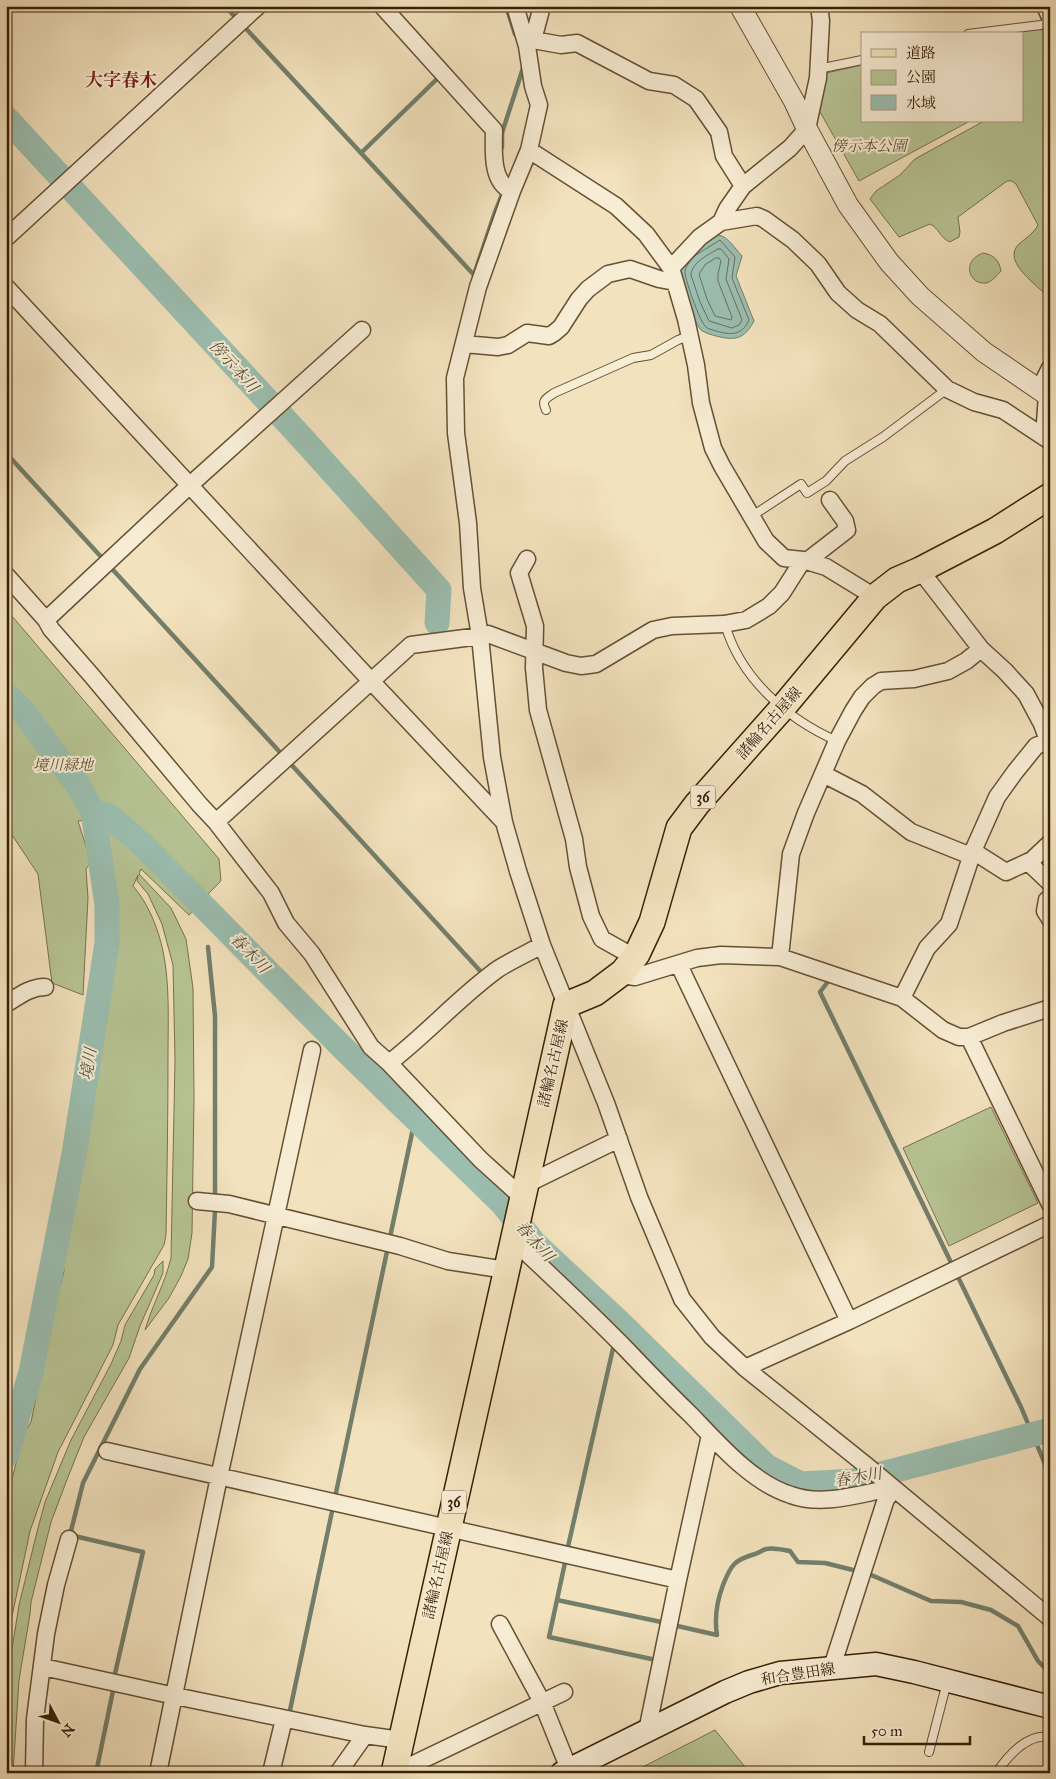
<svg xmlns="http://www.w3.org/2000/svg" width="1056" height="1779" font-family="'IM FELL Great Primer','Noto Serif JP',serif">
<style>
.green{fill:#b7c494;stroke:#78724d}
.water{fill:#9bbeb0;stroke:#737f6c}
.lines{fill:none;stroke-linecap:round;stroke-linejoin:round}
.shore{stroke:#6a6f5b;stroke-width:1}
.stream{stroke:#737f6c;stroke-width:4.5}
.river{stroke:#9bbeb0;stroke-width:25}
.service-casing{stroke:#665034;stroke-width:10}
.minor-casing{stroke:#665034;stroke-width:19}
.tertiary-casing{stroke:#665034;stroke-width:22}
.secondary-casing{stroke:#382006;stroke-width:25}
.primary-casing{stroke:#382006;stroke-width:28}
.service{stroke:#f7ecd4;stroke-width:8}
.minor{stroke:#f7ecd4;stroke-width:16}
.tertiary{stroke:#f7ecd4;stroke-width:20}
.secondary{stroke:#f7ecd4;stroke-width:22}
.primary{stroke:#f2e2bd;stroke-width:25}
.labels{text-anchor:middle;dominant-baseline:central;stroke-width:4;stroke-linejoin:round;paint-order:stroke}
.shield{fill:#f7ecd4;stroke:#715d44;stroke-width:1}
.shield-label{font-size:14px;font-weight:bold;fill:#382006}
.park-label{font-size:15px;font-style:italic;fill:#5e5131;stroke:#f7ecd4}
.street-label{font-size:15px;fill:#382006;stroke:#f7ecd4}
.water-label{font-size:16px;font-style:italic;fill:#564f39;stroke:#f7ecd4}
.quarter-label{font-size:18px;font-weight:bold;fill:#7a1f14;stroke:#f7ecd4}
</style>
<rect width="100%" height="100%" fill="#f2e2bd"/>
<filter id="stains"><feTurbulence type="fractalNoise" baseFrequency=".004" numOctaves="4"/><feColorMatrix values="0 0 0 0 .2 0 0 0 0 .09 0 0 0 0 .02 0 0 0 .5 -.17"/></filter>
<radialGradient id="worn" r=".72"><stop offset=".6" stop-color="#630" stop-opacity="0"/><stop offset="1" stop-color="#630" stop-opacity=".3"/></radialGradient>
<!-- green -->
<path class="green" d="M1050,28V296L1044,293C1033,282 1002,260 1019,244C1026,238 1034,233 1038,225L1016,184L1012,181H1007L958,217L960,232L959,237L950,242C940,238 939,228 930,224L899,237L870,199L876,191L900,175L915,159L984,121H1022V34H981Z
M862,65V121H970L859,181L815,103L826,81V73Z
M983,253C994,255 999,260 1001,271C997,275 992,282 986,283C969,285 961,261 983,253Z
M6,609L219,859L221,881L205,897L121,816L78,821L91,862L86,869L88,898L83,995L52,983L38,874L6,826Z
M114,824L197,906L189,915L141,869L139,874L171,908L186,939L193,988L194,1099L192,1233L188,1259L181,1276L169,1298L145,1330C152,1306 165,1283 171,1258L175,1060L173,965L162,924L148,894L137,881L138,875L133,886C148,903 158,928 163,951C170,985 168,1021 168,1057C168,1116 167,1176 166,1235L164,1245L118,1325L113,1345L58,1452L30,1531L6,1645V1502L24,1433L31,1422L56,1300L64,1271L62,1255L65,1232L87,1130L88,1117L104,1028L115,942L111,866L104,847L102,831Z
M991,1107L1038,1203L949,1246L903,1148Z
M163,1261V1273L140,1326L129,1358L84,1437L68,1477L51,1522L31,1602L30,1614L19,1680L13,1773H6V1697L12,1649L19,1605L38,1528L45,1502L71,1440L111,1364L121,1341L125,1325L154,1275L155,1269Z
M715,1730L750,1773H631Z"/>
<!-- water -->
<path class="water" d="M718,235C728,236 735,249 742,256L736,276L754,321C744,339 736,341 716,336C712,335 705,333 701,330C693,322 680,280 680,268L693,251Z"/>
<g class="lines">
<!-- shore -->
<path class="shore" d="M718,249H721L729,259L726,279L742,320L739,325L732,328L709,321L700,302L691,275C692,262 708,255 718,249Z
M696,255C692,259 686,265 685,271C684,278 700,321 705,326C707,329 713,330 716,331C730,335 742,336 749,320L732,278L735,257L720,240L696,255
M716,258H719L721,261L718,274V281L732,317L731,320L715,316L707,299L699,274L705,265Z"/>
<!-- stream -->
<path class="stream" d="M225,6L474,275L495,212L503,192
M506,6L515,34
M502,147V133L524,65
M361,153L440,76
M6,453L483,974
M832,980L830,979L820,992L1021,1407L1050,1476
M617,1334L620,1323
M567,1551L614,1344
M566,1558L549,1637L656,1660
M557,1600L666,1623
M673,1625L717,1635C714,1617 717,1601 723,1585C731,1565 734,1560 755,1554C759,1553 762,1550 766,1549C773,1547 783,1550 790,1551L798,1562L825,1563L869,1574L931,1601L961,1602L991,1610L1018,1626L1038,1661L1050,1673
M114,1678L143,1552L70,1535L83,1483L140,1369L212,1267L215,1210V1016L208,947
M289,1715L415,1119
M96,1773L114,1686"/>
<!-- river -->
<path class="river" d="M6,118L302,438L439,590L437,623
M6,694L23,711L79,787L93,812L107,905V943L74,1154L31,1372L6,1456
M93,812L109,816L142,844L339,1044L502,1203L535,1244L620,1323L766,1466L801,1484L854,1481L1050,1430"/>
<defs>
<path id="service" d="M968,34L1041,25L1050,22
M818,69L862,60
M546,410C541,400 546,399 554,393L633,358L651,355L678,340L689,336
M752,516L801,484L807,493L826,481L845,461L883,437L947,389
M725,624C740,678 787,719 837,741
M929,1752L947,1682
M996,1773C1008,1756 1027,1733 1050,1737"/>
<path id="minor" d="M382,6L494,130C494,148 490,182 512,191
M515,6L527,46L533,86L539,105L529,150L512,191L478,287L455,378L456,433L468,523L472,588L480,636L492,757L504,822L518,871L542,945L606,1103L639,1197L682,1299L712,1337L745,1368L867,1466L1050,1618
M1045,6L1050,17
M533,40L561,45L577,43L649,81L674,85L696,99L719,132L724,156L743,186
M526,41L533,40L542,6
M529,150L616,206L646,234L671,268L686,319L696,365L701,403L713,448L722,466L766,541L784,558L803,560L826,567L875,597
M721,222L727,209L743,186L790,148L807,129L818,78L821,21L819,6
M6,238L258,6
M671,268L700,237L721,222L757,216L764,219L793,240L818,264L838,293L857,310L880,324L947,389L974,402L1003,410L1050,441
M6,287L371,681L504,822
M464,344L498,347L508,345L527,333L549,336L554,333L561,327L579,299L588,289L608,274L630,269L659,279L675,282
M1039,390L1050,368
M1044,436L1047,395
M527,559L519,573L535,626L534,668L538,710L574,839L578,867L591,916L602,939L634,957
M807,561L847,530L845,521L830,500
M920,570L981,649L1005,671L1026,694L1042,724L1050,746
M6,575L46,620L51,629L92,676L200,805L216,822L271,893L286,923L312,954L371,1047L389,1063L481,1160L522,1197
M46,620L190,485L362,330
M823,774L862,794L911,832L971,856
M216,822L411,645L480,636L488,634L566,663L581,666L596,664L653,630L672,626L724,624L746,620L769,606L782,593L803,560
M973,851L1006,872L1032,860L1050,843
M1028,862L1050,883
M1050,898L1047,900L1045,911L1050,919
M780,957L791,854L806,813L837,741L853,711L862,697L873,686L881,681L914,679L948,671L966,661L981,649
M679,965L849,1321
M623,972L628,976L635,977L697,958L721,955L780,957L902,998L943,1030L959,1037H969L1003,1023L1050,1008
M902,998L927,948L949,924L973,851L997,797L1015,772L1036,746L1048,741
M6,1004C19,996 30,987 45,987
M969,1037L1050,1204
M389,1063C427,1034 459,997 498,969C512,960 528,953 542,945
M526,1181L531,1182L619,1139
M197,1201L229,1204L400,1246L448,1261L506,1270
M512,1239C551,1276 590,1312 627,1350C648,1372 669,1394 691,1415C718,1443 752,1483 791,1495C818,1505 849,1497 877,1491
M745,1368L849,1321L1050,1224
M107,1451L678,1580
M500,1624L542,1702L569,1769
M43,1667L175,1696L365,1735L401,1740
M832,1667L886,1499L894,1490
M647,1731L678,1580L710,1435
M34,1773L35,1719L46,1634L56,1585L69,1539
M158,1773L219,1477L312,1050
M271,1773L284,1719
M338,1773L365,1735
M395,1773L564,1692"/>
<path id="tertiary" d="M740,6L794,101L807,129L848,205L889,262L920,296L984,352L1050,397"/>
<path id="secondary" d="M562,1773L725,1692L749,1682L780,1673L876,1664L914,1672L1050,1707"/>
<path id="primary" d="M394,1773L566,1005L595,993L623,972L637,954L652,922L679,828L697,804L784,706L875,597L897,580L920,570L995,531L1050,496"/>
</defs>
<!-- service casing -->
<use href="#service" class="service-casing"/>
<!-- minor casing -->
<use href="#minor" class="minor-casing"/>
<!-- tertiary casing -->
<use href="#tertiary" class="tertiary-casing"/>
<!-- secondary casing -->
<use href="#secondary" class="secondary-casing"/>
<!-- primary casing -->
<use href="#primary" class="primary-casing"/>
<!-- service -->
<use href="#service" class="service"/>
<!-- minor -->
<use href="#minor" class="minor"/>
<!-- tertiary -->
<use href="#tertiary" class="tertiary"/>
<!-- secondary -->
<use href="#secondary" class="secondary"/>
<!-- primary -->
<use href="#primary" class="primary"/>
</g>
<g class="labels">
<!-- shield labels -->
<g class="shield">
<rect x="690.5" y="785.5" width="25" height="23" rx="4"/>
<rect x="441.5" y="1490.5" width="25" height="23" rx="4"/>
</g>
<g class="shield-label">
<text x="703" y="797">36</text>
<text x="454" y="1502">36</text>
</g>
<!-- park labels -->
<g class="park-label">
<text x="869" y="146">傍示本公園</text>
<text x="63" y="765">境川緑地</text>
</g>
<!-- street labels -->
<g class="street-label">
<text transform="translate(769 723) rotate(-49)">諸輪名古屋線</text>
<text transform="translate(553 1063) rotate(-77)">諸輪名古屋線</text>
<text transform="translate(438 1575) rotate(-77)">諸輪名古屋線</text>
<text transform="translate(798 1674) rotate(-9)">和合豊田線</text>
</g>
<!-- water labels -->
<g class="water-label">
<text transform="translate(234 366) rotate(48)">傍示本川</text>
<text transform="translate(250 953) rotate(46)">春木川</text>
<text transform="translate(88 1064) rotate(-81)">境川</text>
<text transform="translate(535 1241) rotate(48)">春木川</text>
<text transform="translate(858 1477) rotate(-10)">春木川</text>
</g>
<!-- quarter labels -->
<g class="quarter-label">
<text x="121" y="80">大字春木</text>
</g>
</g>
<!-- margin -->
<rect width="1056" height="1779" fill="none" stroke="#f2e2bd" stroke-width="25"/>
<rect x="8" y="8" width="1041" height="1764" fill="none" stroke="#382006" stroke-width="2.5"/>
<rect x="12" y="12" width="1031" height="1754" fill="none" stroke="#382006"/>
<!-- legend -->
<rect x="861" y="32" width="162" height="90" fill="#f7ecd4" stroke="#ab9a82"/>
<rect x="871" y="49" width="25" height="8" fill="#f2e2bd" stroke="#ab9a82"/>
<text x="906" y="58" font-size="15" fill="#382006">道路</text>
<rect x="871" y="70" width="25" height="15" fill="#b7c494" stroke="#ab9a82"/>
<text x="906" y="82" font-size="15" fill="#382006">公園</text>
<rect x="871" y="95" width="25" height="15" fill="#9bbeb0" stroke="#ab9a82"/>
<text x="906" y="108" font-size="15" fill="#382006">水域</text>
<!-- north arrow -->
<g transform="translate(58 1722) rotate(131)" stroke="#f7ecd4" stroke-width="4" paint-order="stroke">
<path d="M0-4L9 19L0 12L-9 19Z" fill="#382006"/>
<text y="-8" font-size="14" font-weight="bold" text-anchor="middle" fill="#382006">N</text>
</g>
<!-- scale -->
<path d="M864 1736v8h106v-8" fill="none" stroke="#382006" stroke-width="2.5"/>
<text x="871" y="1736" font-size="15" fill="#382006" stroke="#f7ecd4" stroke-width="4" paint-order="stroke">50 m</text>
<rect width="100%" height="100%" filter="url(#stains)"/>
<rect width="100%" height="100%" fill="url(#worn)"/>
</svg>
